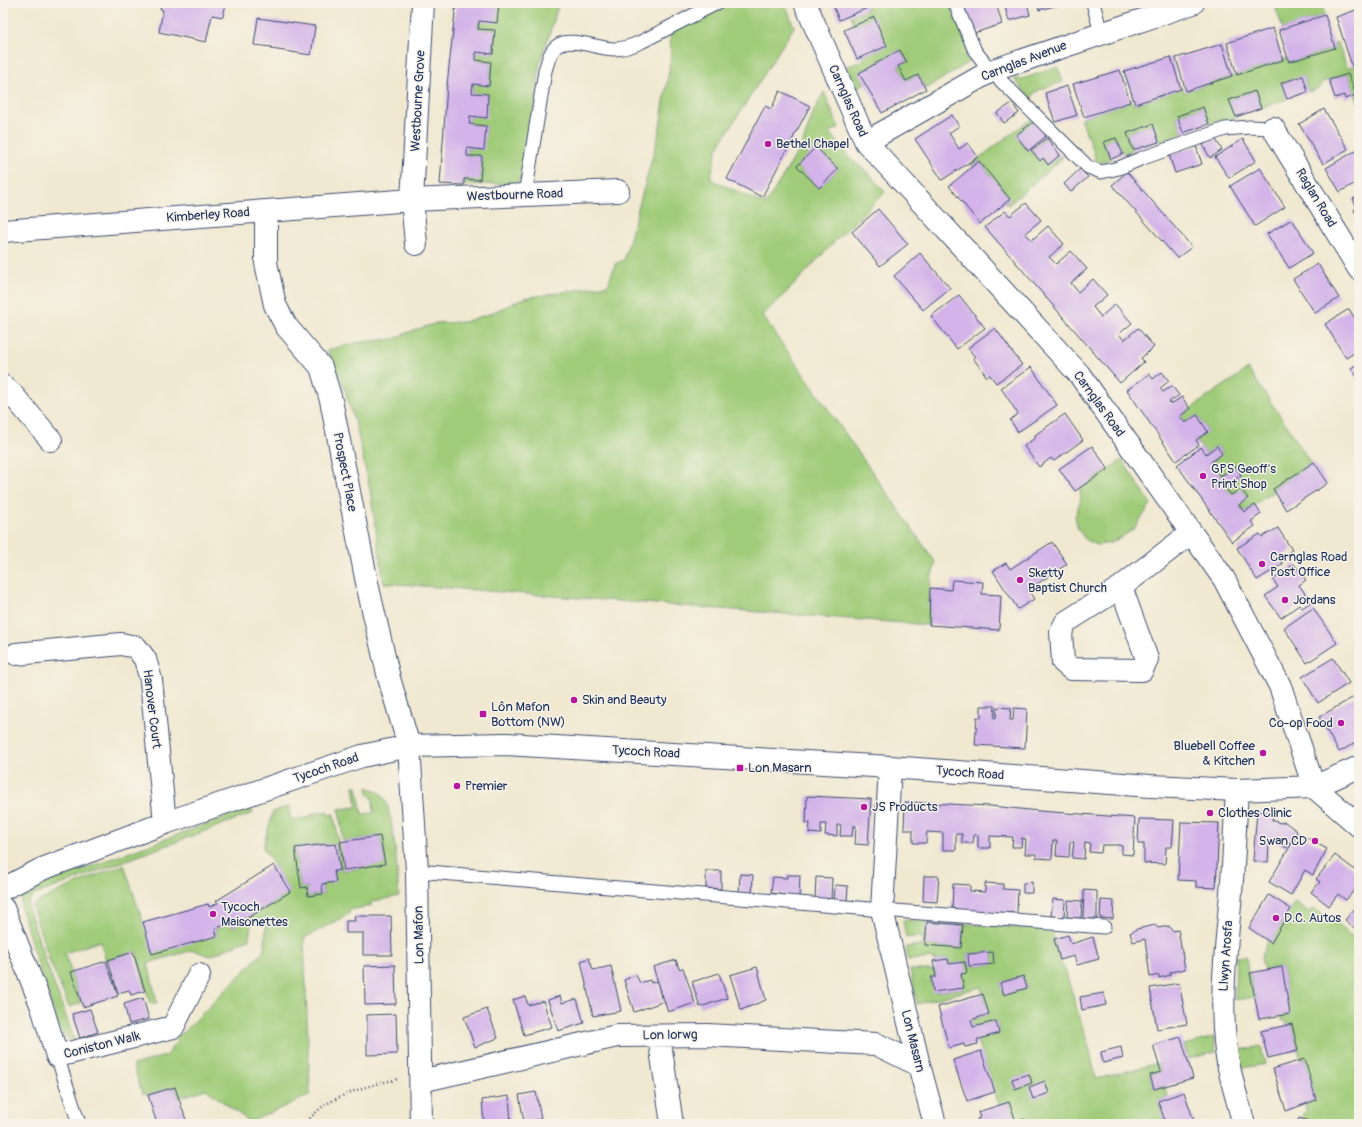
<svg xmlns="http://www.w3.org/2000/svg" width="1362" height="1127" font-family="Pangolin,sans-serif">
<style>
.green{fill:#a0cc79;stroke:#5e7e6c;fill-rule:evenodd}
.building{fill:#d3b3e9}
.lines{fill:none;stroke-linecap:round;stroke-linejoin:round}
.service-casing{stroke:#3b4b6f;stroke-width:15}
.minor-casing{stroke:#3b4b6f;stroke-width:24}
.tertiary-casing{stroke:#3b4b6f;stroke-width:24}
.path{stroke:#3b4b6f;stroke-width:2.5;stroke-dasharray:1 3;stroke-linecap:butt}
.service{stroke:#fff;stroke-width:13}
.minor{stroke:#fff;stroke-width:22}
.tertiary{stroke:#fff;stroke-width:22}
.poi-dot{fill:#b5179e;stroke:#f7f3e8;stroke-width:1.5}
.labels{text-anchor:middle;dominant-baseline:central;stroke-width:3;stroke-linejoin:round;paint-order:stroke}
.street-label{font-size:13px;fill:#1b2f5e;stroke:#f7f3e8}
.poi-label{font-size:13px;fill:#1b2f5e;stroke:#f7f3e8;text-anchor:start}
</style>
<rect width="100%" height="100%" fill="#f7f3e8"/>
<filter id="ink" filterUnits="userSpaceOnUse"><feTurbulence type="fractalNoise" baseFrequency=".025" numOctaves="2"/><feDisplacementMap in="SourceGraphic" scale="8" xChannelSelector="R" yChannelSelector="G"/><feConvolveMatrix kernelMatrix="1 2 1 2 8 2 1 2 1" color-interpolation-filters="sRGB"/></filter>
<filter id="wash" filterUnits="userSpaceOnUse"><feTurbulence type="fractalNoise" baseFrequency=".012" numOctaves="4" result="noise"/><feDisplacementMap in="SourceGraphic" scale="16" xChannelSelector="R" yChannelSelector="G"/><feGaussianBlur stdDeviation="0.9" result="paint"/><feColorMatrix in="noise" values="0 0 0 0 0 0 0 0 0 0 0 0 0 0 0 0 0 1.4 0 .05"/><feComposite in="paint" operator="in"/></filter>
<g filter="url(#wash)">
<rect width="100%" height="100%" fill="#f0e8d0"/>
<!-- green -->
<path class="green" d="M499,3H559L540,63L533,122L519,183L464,185V179H480L482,157L467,156V148L483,149L486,126L469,124L470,116L486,117L488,94L472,93L473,84L489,85L491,62L476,60V52L493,53L495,30L478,29L479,21Z
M706,3H785L794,27L718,147L710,179L764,204L767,202L802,145L814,111L824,92L839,128L829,132L846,151L849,157L868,173L885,192L834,242L790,289L762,315L936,563L931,578L929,625L384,583L370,490L357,430L344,386L327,350L361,342L394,339L409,332L437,323L464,322L489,314L525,298L608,285L615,264L624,260L659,133L671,58L670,32ZM816,148L838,169L819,188L797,166Z
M873,3H949L973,59L926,89L918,75L906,81L898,66L907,61L900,50L860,73L865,83L855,89L845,67L863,61L862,57L886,46L874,18L855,26L851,16L866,11L865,9L867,8L866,6Z
M1274,3H1321L1325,15L1283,29Z
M1338,43L1347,68L1359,64V104L1348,74L1322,82L1320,88L1308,92L1303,76L1282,83L1287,99L1261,108L1255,91L1230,100L1236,117L1209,124L1203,107L1177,116L1183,133L1159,142L1153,124L1127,133L1133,150L1123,154L1116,138L1105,142L1111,159L1096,164L1094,153L1081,119L1084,117L1132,101L1133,105L1183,88L1184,93L1186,91L1286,59H1288L1289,62L1335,48L1334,44Z
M1058,67L1063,82L1041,89L1033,94L1032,100L1014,79H1022Z
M1031,119L1035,121L1016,136L1027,150L1046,136L1047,138L1031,150L1040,161L1043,158L1048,165L1060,155L1063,158L1008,205L1005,203L1010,199L979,161L972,166L971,164Z
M1248,369L1290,430L1311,464L1273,489L1274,491L1244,512L1239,505L1248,498L1241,489L1231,495L1225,487L1241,475L1235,467L1221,476L1211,462L1222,453L1217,446L1206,454L1196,440L1208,432L1197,415L1185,423L1180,416Z
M1122,460L1151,504L1133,530L1111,543L1096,545L1085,539L1078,529L1075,517L1081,499L1080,489Z
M354,786H357L362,814L374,813L373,799L368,794L367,787C372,789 377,790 381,794C394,804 397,877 399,896L371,902V906L349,910V914L304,938L310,1095L250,1122L206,1089L179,1098L175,1087L148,1095L142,1093L133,1065L168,1055L172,1047L178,1041L176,1036L183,1033L264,951L267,916L251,925L249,939L210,956L193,950L148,963L157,1003L150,1004L136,951L106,961L100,941L65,953L81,1003L69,1007L49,959L32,906C57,890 96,875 124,865L143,922L217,935L215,929L230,922L233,927L290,892L263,847L273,812L289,806L291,820L311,817V814L327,811L328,815L334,814L343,871L385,863L380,836L343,842L339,809L357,807ZM327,844L340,870L334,871L335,882L322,884L323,894L309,896L307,887L301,888L295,848Z
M248,809H251L253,813L34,895L29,901L28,907L45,960L75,1041L67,1038L60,1030L35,956L21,907L22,897L29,889Z
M1295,902L1309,912L1314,908L1328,919L1330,917L1359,943V1124H1317L1302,1119L1303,1113L1307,1112L1304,1104L1316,1100L1305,1059L1301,1060L1300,1056L1292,1025H1287L1285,1020L1282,1021L1281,1015L1290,1014L1282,967L1264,970L1261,959L1268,940Z
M903,920L1051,929L1061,963L1065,970L1090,1051L1096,1079L1158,1063L1161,1072L1150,1075L1154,1089L1165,1086L1168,1097L1158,1101L1166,1124H1026L1024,1119L1016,1121L1009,1102L999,1105L977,1040L999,1033L996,1021L973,1027L971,1020L989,1014L981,987L917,1004L910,970H935L936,977L931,978L934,992L963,988L961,974L966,973L965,962L949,964L948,959L933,961L932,958L908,960L906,947L923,945V937H906ZM927,922L963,925L961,948L925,945ZM993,952L994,964L969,966L968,954ZM1023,976L1027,988L1004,995L1000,983Z
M1246,956L1248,973H1250L1255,997L1235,1000L1236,957Z
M1214,1037L1216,1052L1188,1059L1184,1045Z
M1261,1046L1265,1064L1238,1069L1236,1049H1247Z"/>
<g id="blocks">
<!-- building -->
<path class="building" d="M162,3H226L223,17L212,15L206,42L159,32L163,10L160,9Z
M456,3H499L497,23L479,21L478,29L495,30L493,54L476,52V60L491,62L489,86L473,84L472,93L488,94L487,118L470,116V120L469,124L486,126L484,150L467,148V156H482L480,180L464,179V185L440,184L447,85Z
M832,3H873L866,6L867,8L865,9L839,20Z
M962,3H996L1002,24L971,34Z
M1004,3H1027L1030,15L1009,21Z
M1037,3H1058V5L1039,10Z
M1359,9V64L1352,66L1336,17Z
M1325,15L1335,48L1289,62L1279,30Z
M874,17L887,46L857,59L844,30Z
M258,18L315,26L311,55L271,49L272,47L254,45Z
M1273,28L1283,60L1237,75L1227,43Z
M1222,44L1232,76L1186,91L1176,58Z
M900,50L907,62L898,66L906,81L918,75L926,89L882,113L859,73Z
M1171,57L1181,89L1135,104L1124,71Z
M1120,70L1130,102L1084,117L1073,84Z
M1348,74L1356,95L1345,99L1344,95L1335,98L1329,80Z
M1303,76L1308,92L1287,99L1281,83Z
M1067,86L1077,115L1055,122L1045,93Z
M780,91L810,106L762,197L727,179L765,106L771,109Z
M1255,91L1261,108L1236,117L1229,100Z
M1012,103L1019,113L1004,123L997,113Z
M1203,107L1209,124L1183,133L1177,116Z
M1324,109L1348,149L1323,164L1299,124Z
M952,115L959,126L949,133L959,149L968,143L978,157L942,180L915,139Z
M1035,121L1046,136L1028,151L1016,135Z
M1153,124L1159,142L1133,150L1127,133Z
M1047,138L1060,155L1048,165L1043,158L1040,161L1031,150Z
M1116,138L1123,154L1111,159L1104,142Z
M1215,138L1222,150L1210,158L1203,145Z
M1243,139L1256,161L1229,178L1215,157Z
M1196,146L1202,164L1175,173L1169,155Z
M816,147L838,169L819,188L797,166Z
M1355,151L1359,158V181L1340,192L1326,168Z
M979,161L1010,199L980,224L949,186Z
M1260,168L1285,207L1255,226L1230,186Z
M1080,169L1088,177L1071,192L1064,184Z
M1127,172L1192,247L1177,258L1112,185Z
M1359,196V219L1354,210L1357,208L1353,199Z
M1026,203L1041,220L1025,233L1032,240L1048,226L1064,244L1049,257L1056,264L1071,251L1087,269L1071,283L1078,292L1093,279L1107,295L1093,307L1101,317L1115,304L1132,323L1119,334L1124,340L1138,328L1154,347L1141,358L1144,362L1120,383L985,227L1005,211L1010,216Z
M878,209L908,244L880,266L852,232Z
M1292,219L1313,253L1289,268L1267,234Z
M920,253L950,288L923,310L894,276Z
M1318,264L1339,298L1315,313L1293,279Z
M959,295L985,328L957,349L931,316Z
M1349,309L1359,325V350L1346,358L1325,324Z
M995,328L1022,365L996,383L990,375L987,377L973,358L975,357L968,348Z
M1359,363V380L1351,368Z
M1031,367L1057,405L1018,432L1010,420L1018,414L1001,388Z
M1162,372L1169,381L1160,388L1163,392L1172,386L1179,395L1169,402L1171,404L1182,397L1190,409L1180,416L1185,423L1197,415L1208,432L1196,440L1199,445L1176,461L1127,390L1149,374L1153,379Z
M1065,414L1083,440L1054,461L1051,458L1039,467L1024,446L1036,437L1035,435Z
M1092,446L1108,469L1075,491L1059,469Z
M1217,446L1222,454L1211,462L1221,476L1235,466L1241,475L1225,487L1231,495L1241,489L1248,498L1239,505L1244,512L1255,505L1261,514L1251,521L1255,526L1232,542L1177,465L1201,447L1206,454Z
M1314,462L1328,483L1286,510L1273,489Z
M1278,528L1292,550L1279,558L1283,564L1257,580L1237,548L1260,534L1262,537Z
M1052,542L1067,564L1028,590L1034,599L1018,609L993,571L1006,563L1010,569Z
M1294,564L1306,580L1299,585L1311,602L1302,608L1299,605L1281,618L1265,596L1278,587L1273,580Z
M952,580L983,582L982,594L1001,595L999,630L929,625L930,588L951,590Z
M1313,608L1337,643L1307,663L1284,628Z
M1333,658L1349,683L1318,703L1302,677Z
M1359,694V741L1339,752L1319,717Z
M981,706H995L994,718H996L997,707L1011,708L1010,720H1013L1014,708L1027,709L1025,748L975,745L977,717L981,718Z
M807,796L871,799L868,845L855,844L856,826H853L852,836H840L841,825H837V836L825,835L826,824H821V834L809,833L810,823H806Z
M905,802L991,806L1039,811L1135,818L1133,855L1122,854V846L1118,845H1102L1101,853L1089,852L1090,843L1085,842L1084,859L1072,858L1074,842H1070L1069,857L1056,856L1057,841H1053L1052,859L1036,858V854H1025L1026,839L1022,838L1021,847H1012L1013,837L990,836V848H978V835H974L973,843H962V834H956V850H943V833L927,832L926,843H913V830H904Z
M1257,811L1273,813L1272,820L1280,823L1285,822L1297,831L1287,848L1277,843L1269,844L1268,862L1253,861Z
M1139,819L1174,820L1172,847H1166L1165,864L1144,863V844H1138Z
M1181,822L1219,823L1216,888L1196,887V881L1178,880Z
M1298,833L1327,849L1313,875L1305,870L1291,895L1269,882Z
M380,836L385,864L344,870L340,842Z
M327,844V845L336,844L340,870L334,871L336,882L322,884L323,894L308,896L307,887L301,888L295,848Z
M1335,855L1359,873V884L1346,900L1338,894L1329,906L1311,892L1320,882L1316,879Z
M274,865L290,892L233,927L230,922L215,929L217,936L152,954L143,922L208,904L209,907L218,903L216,901Z
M706,871H721V889L706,888Z
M740,874L753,875L752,895L739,894Z
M787,875H800L799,897L771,893L773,877L787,878Z
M924,876H939L937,902L923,901Z
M816,877L832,878L831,900H815Z
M1032,882V893H1023V883Z
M985,883L1003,884V889L1018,890L1017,913L952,910L953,884L970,885V891L985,892Z
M835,885L848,886L847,901H834Z
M1084,890L1097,891V919H1083Z
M1269,895L1291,909L1271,943L1249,928Z
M1359,897V932L1345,920L1357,906L1354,903Z
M1053,899L1065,900L1064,917L1051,916Z
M1068,900L1082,901L1081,918L1067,917Z
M1101,900L1114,901L1113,919L1100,918Z
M354,916H391L392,955H363V933H346V921H355Z
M927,922L963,925L961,948L925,945Z
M1155,925L1158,928L1169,926L1172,931L1178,930L1185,969L1170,972V975L1159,978V975L1150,977L1145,939L1133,942L1130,933L1137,929Z
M1068,935L1071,944L1093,937L1099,959L1077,965L1074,956L1060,960L1054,939Z
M133,952L145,991L131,995L129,990L118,993L108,960Z
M993,952L994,964L969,966L968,954Z
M589,958L593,970L611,966L621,1011L593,1016L581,961Z
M948,959L949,964L965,962L967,973L961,974L964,988L933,992L931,977H936L933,961Z
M676,960L679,969L683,968L695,1003L668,1012L653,967Z
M106,961L118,996L83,1007L71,972Z
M395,965L396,1004L365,1005L364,966Z
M757,967L766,1000L741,1010L730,975Z
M1282,967L1290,1014L1259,1019L1250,973Z
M719,973L727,998L700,1007L692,982Z
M636,975L640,983L650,980L651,983L657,981L662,1002L634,1012L624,980Z
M1023,976L1027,988L1004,995L1000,983Z
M1179,983L1187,1024L1157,1029L1150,988Z
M1104,993L1106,1005L1082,1010L1080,997Z
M983,994L989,1014L971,1020L973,1027L996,1021L999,1033L977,1040L978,1044L965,1047L964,1044L949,1048L938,1007Z
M525,996L528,1005L543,1001L552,1027L524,1035L513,1000Z
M560,996L562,1003L577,999L584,1023L558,1031L548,1000Z
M143,998L149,1019L129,1024L124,1004Z
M90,1009L98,1032L80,1038L72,1014Z
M487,1009L498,1038L475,1047L464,1017Z
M396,1014L397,1054L367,1055V1015Z
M1292,1024L1298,1051L1268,1058L1261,1031Z
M1181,1037L1193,1078L1154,1089L1150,1075L1161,1072L1153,1045Z
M1121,1047L1123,1058L1103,1063L1101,1052Z
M981,1051L995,1092L967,1101L953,1060Z
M1305,1059L1316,1100L1286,1111L1273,1069Z
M1029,1074L1032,1083L1015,1089L1012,1079Z
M1045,1081L1049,1093L1033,1099L1029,1087Z
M175,1087L187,1123L157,1124L148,1095Z
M536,1092L541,1119L524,1122L519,1095Z
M1184,1092L1195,1124H1166L1158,1101Z
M509,1096L511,1124H484L482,1100Z
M1009,1102L1016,1121L1024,1119L1026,1124H979L977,1119L980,1118L978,1112Z
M1299,1118L1317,1124H1296Z"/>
</g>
</g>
<g filter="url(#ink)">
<use href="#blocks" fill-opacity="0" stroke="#3b4b6f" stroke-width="1"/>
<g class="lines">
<defs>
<path id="service" d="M955,3L975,51L991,71L1088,167L1101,172L1119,168L1140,159L1225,129L1250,127L1273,128
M1093,3L1101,33
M525,195L545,71C548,62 549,52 557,46C569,36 599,49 614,49C623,49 632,46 641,42L717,3
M417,871L882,910L1104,927
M57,1056L79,1124"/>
<path id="minor" d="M805,3L866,142L1079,374L1224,579L1280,686L1314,787
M1273,128L1359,269
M866,142L991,71L1193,3
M266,211V263L275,305L286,326L321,367L331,400L368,588L389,678L409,746L417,871L421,1124
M3,231L412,200L618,191
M416,244L412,200L423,3
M3,386L11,393L51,440
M1121,587L1147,659L1142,670L1071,669L1063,662L1061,632L1066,622L1121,587L1191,533
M16,654L121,644L136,647L145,659L151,680L165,823
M890,767L882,910L919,1065L935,1124
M1237,790C1235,824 1234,859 1231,893C1227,942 1220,992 1225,1041C1227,1068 1236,1094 1243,1121
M3,908L42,1007L57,1056L173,1027L199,975
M659,1036L672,1124
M421,1081L617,1036L707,1035L876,1044L919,1065"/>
<path id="tertiary" d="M1314,787L1359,826
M3,889L42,869L165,823L362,756L409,746L506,744L890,767L1151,786L1237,790L1314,787L1359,767"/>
</defs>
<!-- service casing -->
<use href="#service" class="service-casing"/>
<!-- minor casing -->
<use href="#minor" class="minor-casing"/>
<!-- tertiary casing -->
<use href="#tertiary" class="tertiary-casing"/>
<!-- path -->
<path class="path" d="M304,1124C311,1118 317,1110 325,1105C348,1091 373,1084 399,1079"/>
<!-- service -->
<use href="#service" class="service"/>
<!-- minor -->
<use href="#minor" class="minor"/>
<!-- tertiary -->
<use href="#tertiary" class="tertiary"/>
</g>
</g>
<!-- markers -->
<g class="poi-dot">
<circle cx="768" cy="144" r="4"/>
<circle cx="1203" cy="476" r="4"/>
<circle cx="1262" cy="564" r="4"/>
<circle cx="1020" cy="580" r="4"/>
<circle cx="1285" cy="600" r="4"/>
<circle cx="574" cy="700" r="4"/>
<rect x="479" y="710" width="8" height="8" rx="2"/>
<circle cx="1341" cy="723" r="4"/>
<circle cx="1263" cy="753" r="4"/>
<rect x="736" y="764" width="8" height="8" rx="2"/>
<circle cx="457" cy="786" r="4"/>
<circle cx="864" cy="807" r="4"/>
<circle cx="1210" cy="813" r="4"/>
<circle cx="1315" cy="841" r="4"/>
<circle cx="213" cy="914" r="4"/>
<circle cx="1276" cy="918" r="4"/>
</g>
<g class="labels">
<!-- street labels -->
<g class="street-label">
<text transform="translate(1024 61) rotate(-21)">Carnglas Avenue</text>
<text transform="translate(418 101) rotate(-87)">Westbourne Grove</text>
<text transform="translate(848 101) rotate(66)">Carnglas Road</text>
<text transform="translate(515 195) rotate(-2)">Westbourne Road</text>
<text transform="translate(1316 198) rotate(59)">Raglan Road</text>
<text transform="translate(208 215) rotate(-4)">Kimberley Road</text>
<text transform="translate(1099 404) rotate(54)">Carnglas Road</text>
<text transform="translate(345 472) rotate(79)">Prospect Place</text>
<text transform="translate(152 709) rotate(83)">Hanover Court</text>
<text transform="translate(646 752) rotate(3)">Tycoch Road</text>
<text transform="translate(326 768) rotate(-19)">Tycoch Road</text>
<text transform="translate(970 773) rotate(4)">Tycoch Road</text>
<text transform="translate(419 935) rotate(-91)">Lon Mafon</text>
<text transform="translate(1226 956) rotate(-86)">Llwyn Arosfa</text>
<text transform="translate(670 1035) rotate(-1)">Lon Iorwg</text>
<text transform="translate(913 1041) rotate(76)">Lon Masarn</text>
<text transform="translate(102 1045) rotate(-14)">Coniston Walk</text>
</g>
<!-- poi labels -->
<g class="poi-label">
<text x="776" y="144">Bethel Chapel</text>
<text x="1211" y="469">GPS Geoff's<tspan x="1211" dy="15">Print Shop</tspan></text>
<text x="1270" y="557">Carnglas Road<tspan x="1270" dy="15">Post Office</tspan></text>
<text x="1028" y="573">Sketty<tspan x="1028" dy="15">Baptist Church</tspan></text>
<text x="1293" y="600">Jordans</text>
<text x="582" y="700">Skin and Beauty</text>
<text x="491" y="707">Lôn Mafon<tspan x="491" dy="15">Bottom (NW)</tspan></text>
<text x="1333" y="723" text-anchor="end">Co-op Food</text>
<text x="1255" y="746" text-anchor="end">Bluebell Coffee<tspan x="1255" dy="15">&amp; Kitchen</tspan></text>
<text x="748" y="768">Lon Masarn</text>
<text x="465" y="786">Premier</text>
<text x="872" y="807">JS Products</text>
<text x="1218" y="813">Clothes Clinic</text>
<text x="1307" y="841" text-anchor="end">Swan CD</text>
<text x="221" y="907">Tycoch<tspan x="221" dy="15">Maisonettes</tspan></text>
<text x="1284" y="918">D.C. Autos</text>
</g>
</g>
<!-- margin -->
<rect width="1362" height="1127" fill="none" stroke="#f7f3e8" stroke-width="16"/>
</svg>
